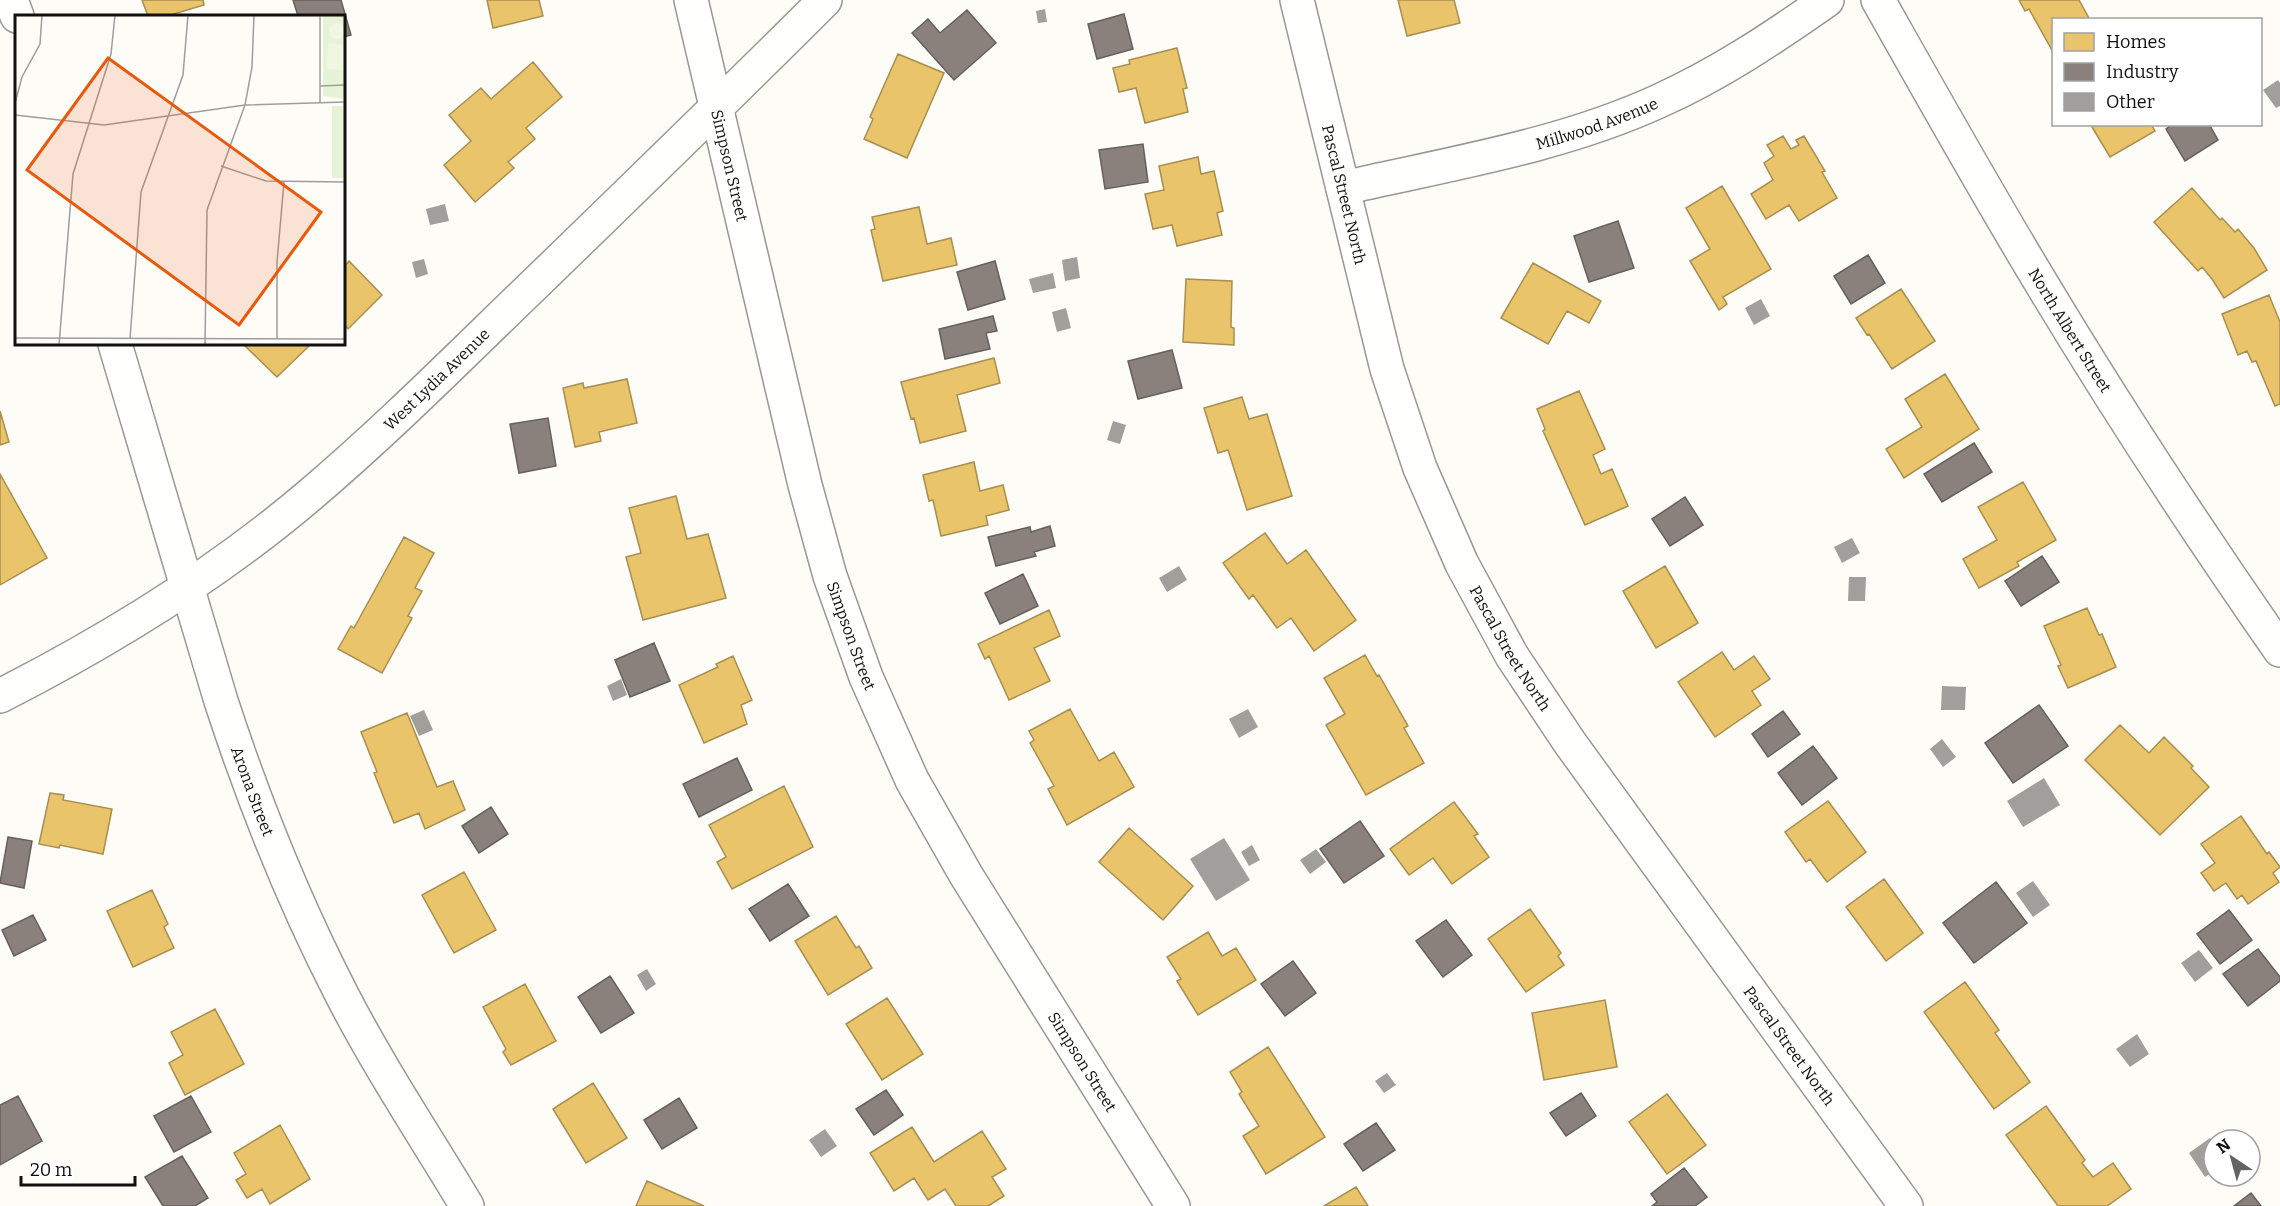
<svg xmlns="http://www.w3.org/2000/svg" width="2280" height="1206" font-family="Bitter,serif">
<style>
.homes{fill:#e9c46a;stroke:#a88e4f;stroke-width:1.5}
.industry{fill:#8a817c;stroke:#665f5c;stroke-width:1.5}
.building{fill:#a19f9c}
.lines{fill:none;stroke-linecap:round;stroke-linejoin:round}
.minor-casing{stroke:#979795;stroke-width:36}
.minor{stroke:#fffffe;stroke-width:33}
.labels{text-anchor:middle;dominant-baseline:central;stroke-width:6;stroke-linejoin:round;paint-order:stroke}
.street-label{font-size:16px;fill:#111;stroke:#fff}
.inset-road{fill:none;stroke:#9f9e9b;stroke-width:1.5}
.view{fill:#e8590c;fill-opacity:0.15;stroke:#e8590c;stroke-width:3}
.inset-edge{fill:none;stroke:#111;stroke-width:3}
</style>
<rect width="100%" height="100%" fill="#fdfcf7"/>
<!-- homes -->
<path class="homes" d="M142,0H203L204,5L167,16H148Z
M487,0H539L543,16L493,28Z
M1398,0H1454L1460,23L1407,36Z
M2019,0H2079L2090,20H2054L2053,52L2029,9L2025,11Z
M1177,48L1187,88L1183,89L1188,112L1145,123L1136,88L1119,92L1113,68L1130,64L1129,60Z
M898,54L944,73L907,158L864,139L873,119L870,117Z
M533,62L562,97L526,128L535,139L508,162L514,168L475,202L444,165L471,141L449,115L481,88L491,99Z
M2095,124H2151L2155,131L2110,157L2092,127Z
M1783,136L1791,149L1799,145L1796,140L1804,136L1825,171L1822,172L1837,198L1799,221L1789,205L1766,219L1751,194L1773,180L1764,163L1774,156L1767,145Z
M1198,157L1201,174L1214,171L1223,211L1217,213L1222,235L1177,246L1172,225L1153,229L1145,194L1164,190L1159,166Z
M1722,186L1771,269L1723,297L1727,304L1719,310L1690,261L1710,249L1686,208Z
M2192,188L2220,220L2222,218L2235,232L2238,229L2254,248L2267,270L2224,298L2212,279L2202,267L2198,271L2154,222Z
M919,207L927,244L951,238L957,265L883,281L871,230L875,229L872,217Z
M349,261L382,295L348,329L344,324V267Z
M1533,263L1601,301L1589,323L1567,311L1548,344L1501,318Z
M1186,279L1232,281L1231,327L1234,328V345L1183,342Z
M1901,289L1935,341L1892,369L1869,334L1867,335L1856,318Z
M2269,295L2280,322V404L2275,406L2256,361L2252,362L2247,351L2238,355L2222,314Z
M243,344H311L277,377Z
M994,358L1000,383L957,395L966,431L920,443L914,418L911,419L901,382Z
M1945,374L1979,429L1904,478L1886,449L1922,427L1905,399Z
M627,379L637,423L599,432L601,441L575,447L563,388L583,383L584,388Z
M1579,391L1605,449L1593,455L1601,474L1612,469L1628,506L1585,525L1543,431L1545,429L1537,409Z
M1242,397L1249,419L1267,414L1292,496L1247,510L1228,450L1218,453L1204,408Z
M0,411L9,442L0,445Z
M974,462L980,491L1003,485L1009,510L986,516L988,525L941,536L933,500L929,501L923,475Z
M0,474L47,558L0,585Z
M2023,482L2056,540L2017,562L2019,566L1979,588L1963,559L1997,540L1978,507Z
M676,496L687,539L708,534L726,598L643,620L626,557L641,553L629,508Z
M1265,533L1287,564L1306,550L1356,620L1314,651L1291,618L1277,628L1253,595L1249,599L1223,563Z
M404,537L434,553L415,588L422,591L408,616L412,618L382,673L338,649L351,626L354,628Z
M1665,566L1698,623L1656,648L1623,591Z
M2087,608L2099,635L2102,634L2116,667L2068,688L2058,666L2061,665L2044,626Z
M1049,610L1060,636L1034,648L1050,681L1009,700L989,656L985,659L978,644Z
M1722,652L1734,670L1754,656L1770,679L1752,691L1761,705L1715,737L1678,682Z
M1365,655L1377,676L1379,675L1408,726L1404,728L1424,763L1366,795L1326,725L1345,714L1324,678Z
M733,656L752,700L741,705L747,724L704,743L679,685L718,667L716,664Z
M1070,709L1099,761L1114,752L1134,787L1067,825L1048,789L1054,786L1030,743L1034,740L1029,731Z
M407,713L437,787L453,781L465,810L425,829L419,813L394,823L374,773L377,772L361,732Z
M2120,725L2149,753L2164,737L2193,766L2191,768L2209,787L2160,835L2085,760Z
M784,786L813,847L732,889L717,862L726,857L709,825Z
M50,793L64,795L63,800L112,809L103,854L60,845L59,848L39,844Z
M1828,801L1866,852L1827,882L1810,859L1806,862L1785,832Z
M1454,802L1478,834L1474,836L1489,857L1452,884L1433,858L1409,875L1390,849Z
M2241,816L2267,854L2269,852L2280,867L2273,873L2279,882L2248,904L2242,895L2237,899L2226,883L2214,891L2201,873L2215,863L2201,844Z
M1129,828L1193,886L1163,920L1099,862Z
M464,872L496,930L454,953L422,895Z
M1884,879L1923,933L1886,961L1846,907Z
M152,890L168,924L164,927L174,948L133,967L107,911Z
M1530,909L1561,953L1558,956L1564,965L1526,992L1488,939Z
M836,916L856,948L859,946L872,968L828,995L795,941Z
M1208,932L1222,956L1236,948L1256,980L1198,1015L1177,981L1181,979L1167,957Z
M1965,982L1999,1030L1995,1033L2030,1082L1994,1109L1924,1012Z
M525,984L556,1041L511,1065L503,1052L506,1049L483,1007Z
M887,998L923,1054L882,1080L846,1024Z
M1605,1000L1617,1067L1544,1080L1532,1013Z
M215,1009L244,1064L185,1095L169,1063L183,1055L171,1032Z
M1268,1047L1325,1137L1266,1174L1243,1136L1259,1126L1239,1094L1242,1092L1230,1072Z
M593,1083L627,1138L586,1163L553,1109Z
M1667,1094L1706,1145L1667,1174L1629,1122Z
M2046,1106L2085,1160L2082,1163L2093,1177L2113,1163L2131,1189L2107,1206H2058L2006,1135Z
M280,1125L310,1179L270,1204L262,1189L247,1198L236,1180L246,1174L234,1153Z
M912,1127L934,1162L982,1131L1006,1169L992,1177L1004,1196L988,1206H956L945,1189L928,1200L914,1178L894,1191L870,1153Z
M647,1181L704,1206H636Z
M1356,1187L1368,1206H1324Z"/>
<!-- industry -->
<path class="industry" d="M293,0H341L351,35L344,37V16H298Z
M967,10L996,43L954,80L912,33L928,19L940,33Z
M1124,14L1133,49L1097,59L1088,24Z
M2173,124H2209L2218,140L2185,161L2166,129Z
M1143,144L1148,182L1105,189L1099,150Z
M1618,221L1634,268L1589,282L1574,236Z
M1868,255L1885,283L1851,304L1834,276Z
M995,261L1005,299L968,310L957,272Z
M993,316L997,331L986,333L990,349L945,359L939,329Z
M1172,350L1182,388L1138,399L1128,361Z
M548,418L556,466L519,473L510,424Z
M1974,443L1992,472L1942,502L1924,474Z
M1685,497L1703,525L1670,546L1652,519Z
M1050,526L1055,546L1034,552L1036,556L996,566L988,537L1030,527L1031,532Z
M2042,556L2059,582L2021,606L2005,581Z
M1023,574L1038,606L1000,624L985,593Z
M654,643L670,681L630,697L615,660Z
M2039,705L2068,746L2013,783L1985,743Z
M1783,711L1800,734L1768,757L1752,734Z
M1813,746L1837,778L1802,805L1778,773Z
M737,758L752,790L699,817L683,784Z
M491,807L508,834L479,853L462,826Z
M1360,821L1384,856L1344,883L1320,849Z
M8,837L32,841L24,888L0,883Z
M1996,882L2027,923L1974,963L1943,923Z
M788,884L809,916L770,941L749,909Z
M2229,910L2252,940L2220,964L2197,934Z
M33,915L46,940L14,956L2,930Z
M1446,920L1472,955L1443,977L1416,941Z
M2258,949L2280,977V981L2248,1006L2223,974Z
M1293,961L1316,993L1285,1016L1261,984Z
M610,976L634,1013L601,1033L578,997Z
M886,1090L903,1115L874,1135L856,1109Z
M1581,1093L1596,1116L1566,1136L1550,1113Z
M18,1096L42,1141L0,1165V1105Z
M191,1096L211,1132L174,1152L154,1116Z
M679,1098L697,1128L662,1149L644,1120Z
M1376,1123L1395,1150L1363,1171L1344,1144Z
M182,1156L208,1198L195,1206H163L145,1177Z
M1684,1168L1707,1197L1695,1206H1652L1657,1202L1651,1194Z
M2251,1193L2261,1206H2234Z"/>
<!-- building -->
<path class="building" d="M1045,9L1047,22L1038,23L1036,11Z
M2278,80L2280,83V106L2276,108L2263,90Z
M445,204L449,221L430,225L426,209Z
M1077,257L1080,278L1065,281L1062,260Z
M424,259L428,274L416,278L412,262Z
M1053,273L1056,288L1033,293L1029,279Z
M1761,299L1770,316L1754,325L1745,308Z
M1066,308L1071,328L1057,332L1052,312Z
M1113,421L1126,425L1120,444L1107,440Z
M1852,538L1860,553L1842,563L1834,547Z
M1179,566L1187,580L1167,592L1159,578Z
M1849,577H1866L1865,601H1848Z
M621,679L627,695L613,701L607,686Z
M1942,686L1966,687L1965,710H1941Z
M1248,709L1258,727L1239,738L1229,719Z
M424,710L433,730L419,736L410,716Z
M1942,739L1956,757L1943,767L1930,749Z
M2044,778L2060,805L2023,827L2007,801Z
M1224,838L1250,880L1216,901L1190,859Z
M1252,845L1260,860L1249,866L1241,852Z
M1316,849L1326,862L1310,874L1300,860Z
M2033,881L2050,905L2033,917L2016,893Z
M2199,950L2213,968L2195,982L2181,963Z
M647,969L656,984L646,991L637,975Z
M2137,1034L2149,1054L2130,1067L2116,1049Z
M1387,1073L1396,1085L1384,1093L1375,1081Z
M825,1129L837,1146L821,1157L809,1140Z
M2210,1138L2214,1143V1171L2205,1177L2189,1153Z"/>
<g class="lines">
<defs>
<g id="minor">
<path d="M11,0L17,16"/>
<path id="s1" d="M691,0L805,485L830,576L866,677L912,780L966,875L1173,1206"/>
<path id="s2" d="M1297,0L1387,369L1420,468L1462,564L1512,656L1570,743L1906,1206"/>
<path id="s3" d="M1878,0C1930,92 1982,185 2037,276C2113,403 2195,528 2280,650"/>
<path id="s4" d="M1343,188C1448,164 1561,146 1659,101C1719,74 1773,38 1827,0"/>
<path id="s5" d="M115,344L221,701C254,802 293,900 342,995C379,1067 425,1136 467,1206"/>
<path id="s6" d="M0,696C110,640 216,575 310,495C389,428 462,354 537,282C633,189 730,95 825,0"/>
</g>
</defs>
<!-- minor casing -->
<use href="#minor" class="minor-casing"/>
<!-- minor -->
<use href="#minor" class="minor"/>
</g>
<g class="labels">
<!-- street labels -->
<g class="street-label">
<text stroke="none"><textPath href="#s4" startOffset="262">Millwood Avenue</textPath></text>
<text stroke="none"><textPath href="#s1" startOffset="170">Simpson Street</textPath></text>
<text stroke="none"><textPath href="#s2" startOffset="200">Pascal Street North</textPath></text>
<text stroke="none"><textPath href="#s3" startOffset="382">North Albert Street</textPath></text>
<text stroke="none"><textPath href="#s6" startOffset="542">West Lydia Avenue</textPath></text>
<text stroke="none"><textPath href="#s1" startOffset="656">Simpson Street</textPath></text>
<text stroke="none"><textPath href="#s2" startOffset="686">Pascal Street North</textPath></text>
<text stroke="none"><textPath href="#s5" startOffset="468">Arona Street</textPath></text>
<text stroke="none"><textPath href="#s2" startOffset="1172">Pascal Street North</textPath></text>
<text stroke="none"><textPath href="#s1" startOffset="1142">Simpson Street</textPath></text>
</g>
</g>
<!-- overview -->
<g transform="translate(15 15)">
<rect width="330" height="330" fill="#fdfcf7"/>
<path d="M308,0H330V84L308,81ZM317,91H330V163H317Z" fill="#e7f3d7"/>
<path d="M314 16a8 8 0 1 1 16 0a8 8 0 1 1-16 0ZM313,28L330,30V55L312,54Z" fill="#f0f6e1"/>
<path class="inset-road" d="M305,71L330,70M305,87V0M0,88L7,62L25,29L27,0M0,100L89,110L230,90L330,87M206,151L251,166L330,167M0,323L330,324M115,324L126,177L168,60L173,0M262,324V247L269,167M44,330L58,159L96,39L100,0M190,330L192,195L230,90L237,52L239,0"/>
<path class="view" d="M93,43L306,197L224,310L12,155Z"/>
<rect width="330" height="330" class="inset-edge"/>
</g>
<!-- legend -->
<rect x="2052" y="18" width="210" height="108" fill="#ffffff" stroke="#a0a0a0" stroke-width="1.5"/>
<rect x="2064" y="33" width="30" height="18" fill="#e9c46a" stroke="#a0a0a0" stroke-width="1.5"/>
<text x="2106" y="48" font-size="18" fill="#111111">Homes</text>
<rect x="2064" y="63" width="30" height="18" fill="#8a817c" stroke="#a0a0a0" stroke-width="1.5"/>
<text x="2106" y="78" font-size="18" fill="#111111">Industry</text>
<rect x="2064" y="93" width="30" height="18" fill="#a19f9c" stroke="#a0a0a0" stroke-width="1.5"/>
<text x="2106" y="108" font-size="18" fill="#111111">Other</text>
<!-- north arrow -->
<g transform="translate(2232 1158) rotate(324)"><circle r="28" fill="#ffffff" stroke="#a0a0a0" stroke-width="1.5"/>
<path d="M0-4.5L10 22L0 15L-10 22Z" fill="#646362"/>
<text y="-9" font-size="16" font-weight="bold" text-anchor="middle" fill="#111111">N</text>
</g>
<!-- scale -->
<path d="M21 1176v9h114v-9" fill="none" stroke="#111111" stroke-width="3"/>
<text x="30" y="1176" font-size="18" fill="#111111" stroke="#ffffff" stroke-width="4.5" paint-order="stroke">20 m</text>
</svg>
